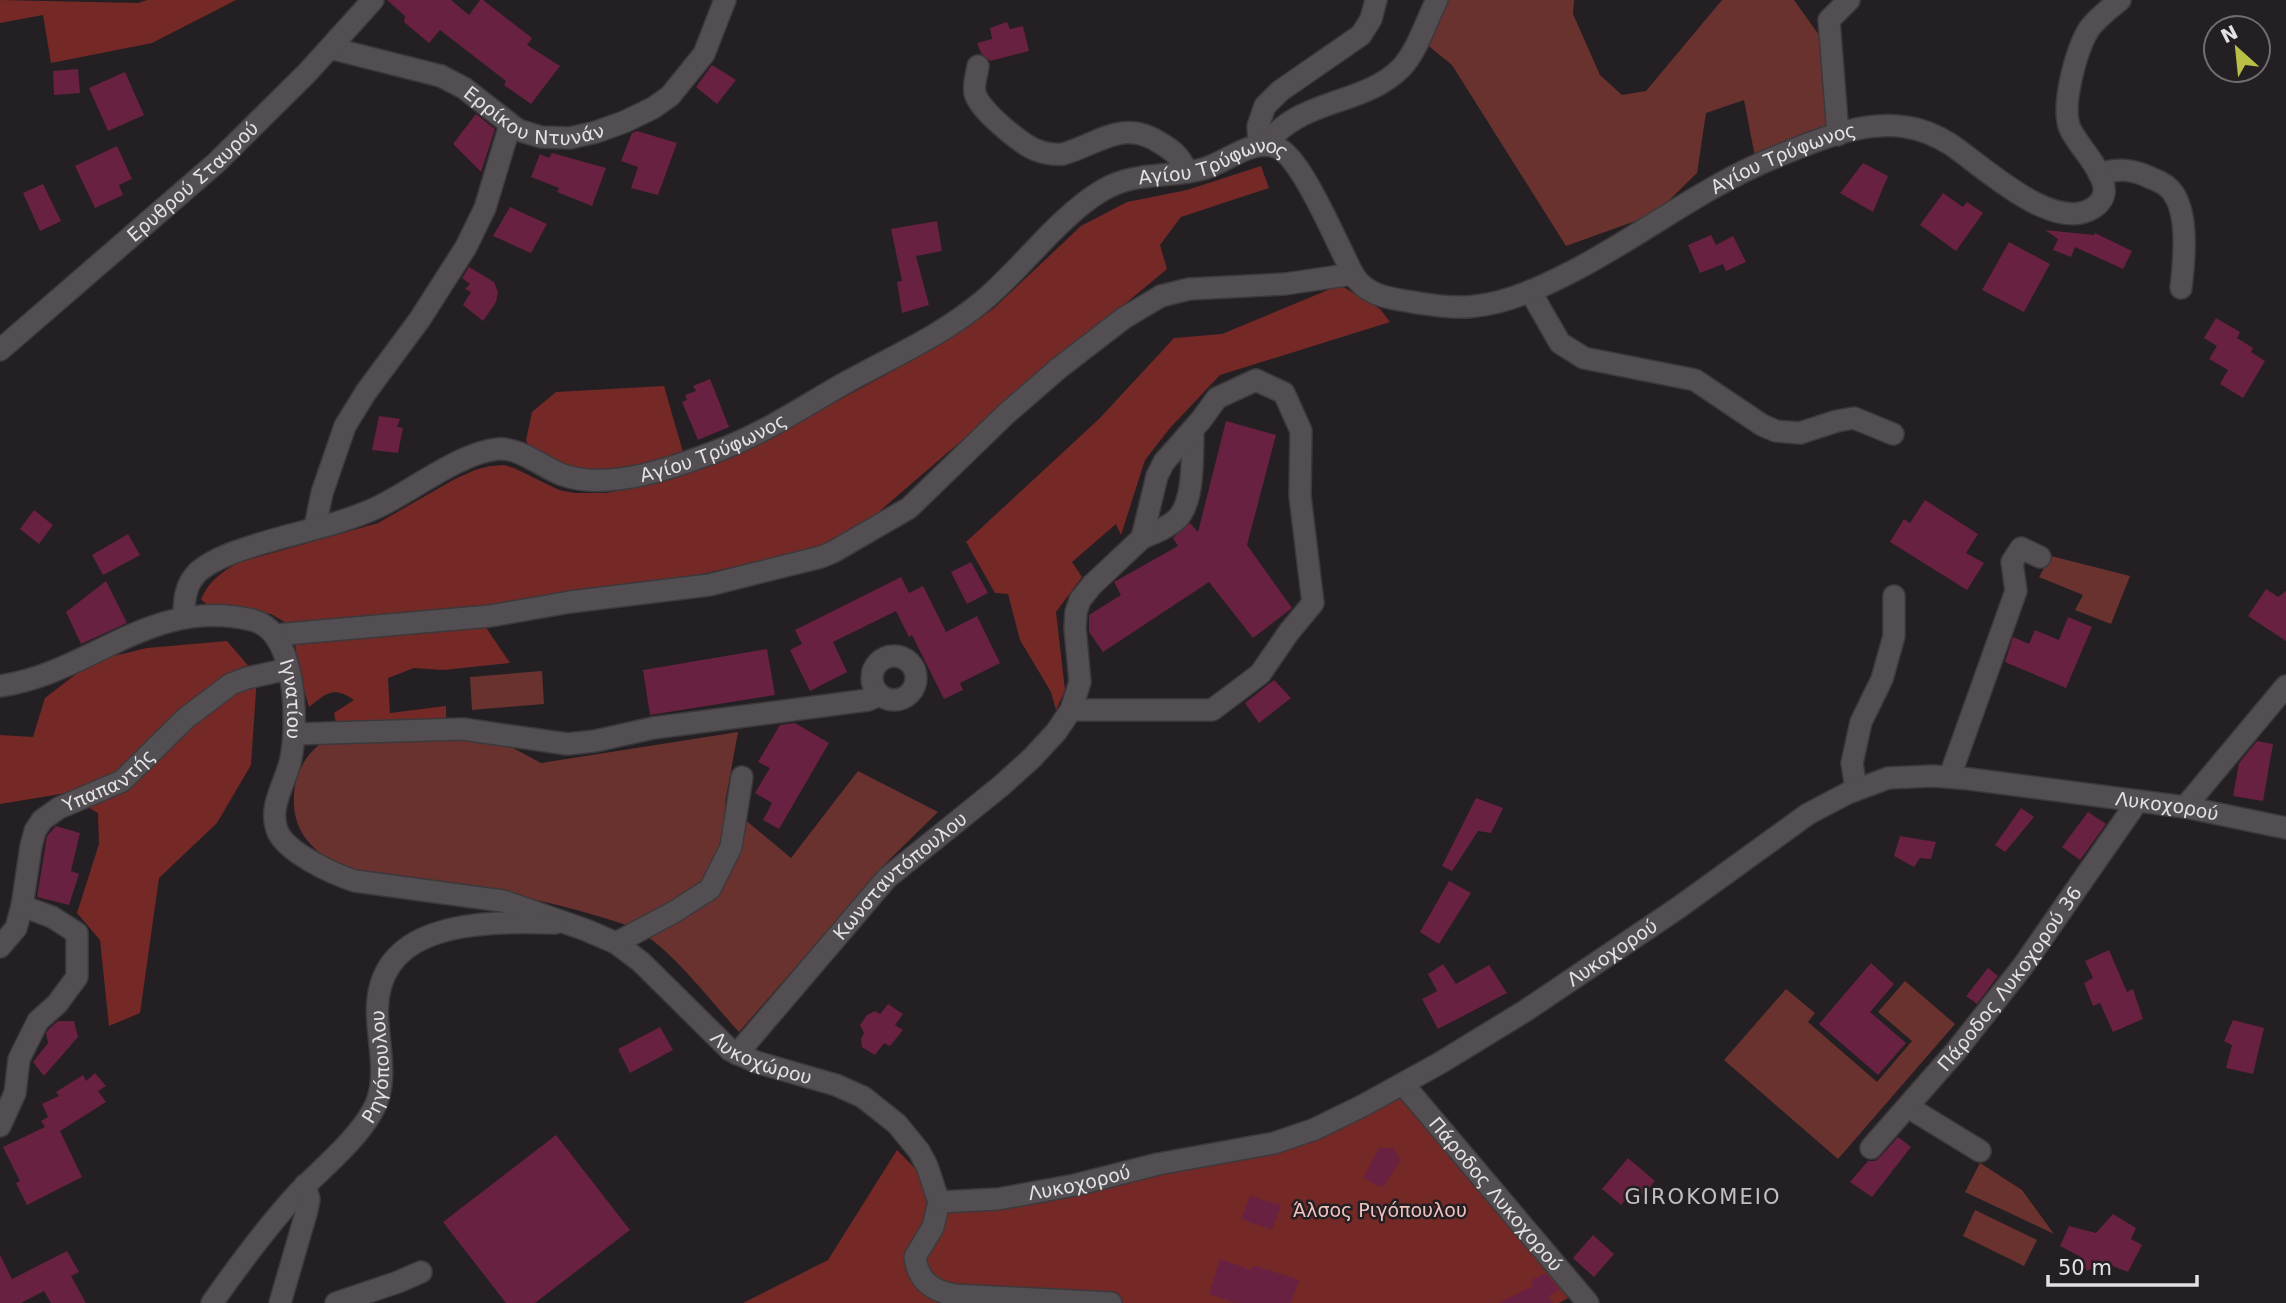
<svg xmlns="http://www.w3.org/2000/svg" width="2286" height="1303" font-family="'DejaVu Sans',sans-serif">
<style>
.green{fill:#6a322f}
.forest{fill:#752926}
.building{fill:#692141}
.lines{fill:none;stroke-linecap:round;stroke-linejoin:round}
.minor-casing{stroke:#3c393c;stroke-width:24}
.minor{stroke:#534e52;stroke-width:21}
.labels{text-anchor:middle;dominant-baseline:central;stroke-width:5;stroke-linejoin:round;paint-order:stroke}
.street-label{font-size:19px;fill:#e4e1e4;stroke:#231f23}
.park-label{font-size:19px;fill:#f1c1bd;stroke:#231f23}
.neighbourhood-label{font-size:21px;letter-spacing:2px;fill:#c3bec3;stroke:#231f23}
</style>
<rect width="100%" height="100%" fill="#231f23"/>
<!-- green -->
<path class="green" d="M1447,0H1574L1573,14L1600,75L1622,95L1646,91L1722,0H1794L1819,35L1831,132L1755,157L1744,100L1706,113L1697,173L1655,214L1566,246L1452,65L1425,43Z
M2051,556L2130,576L2111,624L2075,610L2083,595L2039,577Z
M542,671L544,704L472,710L470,677Z
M738,732L725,803L791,858L858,771L938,812L888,861L739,1032C711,1002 665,940 629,926C598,915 559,905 527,898C462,885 287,895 294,795C295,777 304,756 319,745L444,736L502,742L541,763Z
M1905,981L1955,1024L1838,1159L1724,1060L1786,989L1815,1013L1808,1022L1877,1082L1912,1041L1878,1012Z
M1980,1163L2022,1190L2054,1234L1965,1192Z
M1975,1210L2037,1240L2024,1266L1963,1236Z"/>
<!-- forest -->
<path class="forest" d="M0,0L138,3L147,0H236L152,43L51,63L43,15L0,23Z
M1261,166L1269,188L1181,217L1160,245L1167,269L989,417L867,522L820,547L693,576L527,605L327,619L305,625L288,624L271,614L207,605L201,599C209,581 221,573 237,563L378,523L455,479L475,470L490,466L504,465L514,468L559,490L575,493H606L658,483L738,455L935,348L993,309L1081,226L1127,202L1187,190Z
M1340,285L1380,309L1390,322L1220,375L1170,428L1145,460L1121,535L1116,524L1072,562L1082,577L1056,612L1065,690L1056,710L1051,692L1020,640L1008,594L995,593L966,542L1099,419L1174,338L1222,334Z
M664,386L683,452C649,467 609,478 571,471C558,468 544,459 532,453L526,440L532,412L556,392Z
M485,626L510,663L443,670L414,668L388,678L390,713L446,706V719L336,724L334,713L354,700C333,686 327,693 309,707L299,672L295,644Z
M227,641L257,676L251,765L217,823L159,878L140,1013L109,1026L100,940L77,913L99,844L98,813L86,806L79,791L0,804V735L33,737L45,698L93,661L147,648Z
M1405,1093L1570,1297L1559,1303H743L828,1260L897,1150C933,1186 946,1207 1001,1209L1203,1164Z"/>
<!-- building -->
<path class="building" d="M387,0H451L469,15L480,0H483L532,38L527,45L560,66L531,104L504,85L506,81L440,30L429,43L404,22L405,16Z
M1007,22L1010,29L1023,26L1029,51L990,61L981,53L977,43L992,39L990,28Z
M712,65L736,80L717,104L696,87Z
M78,69L80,93L54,95L53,71Z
M125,72L144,115L108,131L89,88Z
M476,114L495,129L481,172L453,144Z
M637,131L677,143L658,195L631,188L638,167L621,161L632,133Z
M117,146L132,179L119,185L123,195L95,208L75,166Z
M552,153L606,168L592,206L557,192L559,188L531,177L540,154L549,158Z
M1863,163L1888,176L1873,212L1840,193Z
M43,184L61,221L40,231L23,193Z
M1943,193L1963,207L1967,202L1983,213L1956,251L1920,225Z
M510,207L547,224L531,253L493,236Z
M937,221L942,251L916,256L929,305L902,313L897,282L902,281L891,229Z
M2045,230L2094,235L2095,233L2132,251L2123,269L2075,247L2071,257L2053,250L2058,239Z
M1711,235L1716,245L1733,236L1746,262L1726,271L1723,264L1700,273L1688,245Z
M2009,242L2050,264L2024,312L1982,290Z
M469,267L494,282L498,292L496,302L483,321L463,305L471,292L465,289L470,284L462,278Z
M2216,318L2240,332L2237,338L2253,348L2251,352L2265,361L2243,398L2220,384L2228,370L2209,359L2217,346L2204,338Z
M710,379L729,427L698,440L682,402L687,400L685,395L696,391L693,386Z
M379,416L400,419L397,427L403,428L398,453L372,450Z
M1226,421L1276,435L1247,545L1292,608L1253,638L1209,582L1103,652L1089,632V615L1121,595L1114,582L1178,546L1173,538L1190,523L1198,532Z
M1925,500L1978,534L1966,553L1984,563L1967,590L1890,542L1904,519L1910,523Z
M34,510L53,525L39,544L20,529Z
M128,534L140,555L103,575L92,555Z
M971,562L988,593L967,604L951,572Z
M901,577L909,593L923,586L946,632L977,616L1000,663L960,683L963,690L944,699L912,635L909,637L896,611L833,642L847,672L810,691L790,650L802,644L795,630Z
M106,581L127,623L81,644L66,612Z
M2266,589L2278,597L2286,591V641L2248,616Z
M2068,617L2092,627L2066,688L2005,662L2013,637L2029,644L2035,630L2059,640Z
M767,649L775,695L650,715L643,670Z
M1274,680L1291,698L1259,723L1245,703Z
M795,723L829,743L779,829L763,820L772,803L755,793L770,768L758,762L780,725Z
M2257,741L2273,744L2263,801L2233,796L2239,763Z
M1476,798L1503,808L1491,833L1478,831L1452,871L1442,866Z
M2021,808L2034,817L2005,852L1995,845Z
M2088,812L2106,824L2080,860L2062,847Z
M56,826L80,833L71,871L79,874L69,905L37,897L47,836Z
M1900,836L1936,842L1931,859L1920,858L1914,867L1894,856Z
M1449,881L1471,893L1439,944L1420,932Z
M2109,950L2127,992L2133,989L2143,1019L2113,1032L2100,1003L2093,1006L2084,983L2093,978L2085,961Z
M1871,963L1894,984L1870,1012L1906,1043L1878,1075L1819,1024Z
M1443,964L1456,984L1489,965L1507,993L1438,1029L1422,999L1437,991L1428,974Z
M1988,968L1998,976L1977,1004L1966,996Z
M888,1004L903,1014L895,1025L903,1030L890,1046L884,1043L875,1055L862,1047L861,1039L864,1033L860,1025L867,1015L875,1011L880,1014Z
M2233,1020L2264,1028L2253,1074L2226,1068L2232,1045L2224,1041Z
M58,1021H74L78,1037L44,1076L33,1062L48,1043L46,1033L49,1029Z
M660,1027L673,1050L630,1073L618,1049Z
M95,1073L106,1086L98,1091L106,1102L60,1131L82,1177L27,1205L16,1183L20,1181L3,1147L45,1127L41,1121L48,1117L42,1104L59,1096L56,1092L83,1075L86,1081Z
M556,1135L630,1230L535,1303H506L443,1222Z
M1898,1137L1911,1147L1872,1197L1850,1182L1868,1161H1875L1880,1157Z
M1379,1148H1393L1401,1160L1382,1188L1363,1178Z
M1628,1158L1655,1181L1643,1195L1635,1188L1621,1205L1602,1189Z
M1250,1196L1281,1205L1272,1230L1241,1219Z
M2113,1214L2136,1228L2131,1239L2142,1245L2128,1272L2105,1263L2087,1271L2079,1256L2060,1246L2069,1226L2096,1233Z
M1593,1235L1614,1254L1594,1277L1573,1258Z
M67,1251L79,1272L71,1276L86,1303H51L44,1291L21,1303H0V1255L12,1279Z
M1220,1259L1251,1270L1253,1265L1299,1280L1291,1303H1235L1209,1294Z
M1546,1273L1560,1290L1548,1296L1553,1303H1498L1533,1286L1531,1280Z"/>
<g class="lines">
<defs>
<g id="minor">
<path id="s1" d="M330,48L441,76L464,88L518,130L541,137L570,138L596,132L624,122L653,108L670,96L704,54L725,0"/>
<path d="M978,66C977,74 973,85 975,93C978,109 1021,144 1036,150C1044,153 1054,155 1063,154C1101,143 1123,118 1162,144C1175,152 1181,158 1187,172"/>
<path d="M1838,135L1829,20L1849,0"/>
<path d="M1259,145L1258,126L1265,106L1280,91L1361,35L1371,19L1376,0"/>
<path d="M1266,145C1299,98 1364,106 1401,68C1418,50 1426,21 1437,0"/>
<path d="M2099,174C2118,168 2133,169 2151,178C2159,181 2168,185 2173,193C2189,215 2184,262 2181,288"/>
<path d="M1530,291L1560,343L1584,358L1695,380L1762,425L1776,431L1800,433L1837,421L1854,418L1893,434"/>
<path id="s2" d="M0,350L216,163L307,73L373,0"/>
<path d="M315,527L322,493L345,426L366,392L420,319L466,247L485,208L510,125"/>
<path d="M1142,538C1154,533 1167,528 1177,519C1195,501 1192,454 1193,430"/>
<path id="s3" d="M184,617C184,600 185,584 199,571C215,558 237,551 256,545C296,532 340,525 378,507C412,491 461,452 498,449C520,447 543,468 563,475C610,492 682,465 727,447C769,430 806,405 845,383C892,357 943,335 984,300C1023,267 1060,215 1103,190C1138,170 1171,179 1206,168C1228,161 1254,137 1278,148C1302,158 1339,248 1353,274C1366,296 1389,298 1412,302C1433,305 1455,309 1476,306C1511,302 1544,286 1575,270C1644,234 1705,185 1778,156C1817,140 1863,120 1906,127C1921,129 1937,136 1950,144C1982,165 2053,234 2093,208C2126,187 2076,148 2069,126C2062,103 2076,50 2089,29C2097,18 2109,9 2120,0"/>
<path d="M275,635L490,616L570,602L709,585L821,557L833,552L909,508L1006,414L1059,368L1124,318L1161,296L1189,289L1285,284L1353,274"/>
<circle cx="894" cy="678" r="22"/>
<path id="s4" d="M0,686C92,673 150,596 252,620C297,631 298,722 291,758C287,781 268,805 277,830C285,852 333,874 355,881L503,901L586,930L616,943L641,962L730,1050L756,1062L836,1085L863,1097L897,1124L919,1151L927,1166L939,1202L933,1227L915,1257C918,1281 932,1291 955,1295L1111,1303"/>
<path d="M294,734L463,729L567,744L595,741L653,728L868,700L880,695"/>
<path d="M1950,776L2016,591L2012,562L2021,548L2040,557"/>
<path d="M1856,789L1852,763L1861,722L1882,679L1894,636V596"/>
<path d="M2185,807L2286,686"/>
<path d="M616,943L674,912L710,889L731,847L742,777"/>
<path id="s5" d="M0,947L16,928L22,906L31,846L35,831L42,820L59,808L122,781L186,718L231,684L247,678L288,669"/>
<path id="s6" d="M737,1054L887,878L1001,786L1032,758L1056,732L1071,710L1080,682L1075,628L1076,612L1080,600L1092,585L1142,538L1157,476L1164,462L1201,420L1217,398L1256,380L1284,393L1301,431L1300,496L1313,603L1289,632L1260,674L1212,710H1071"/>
<path id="s7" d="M1403,1084L1588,1303"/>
<path d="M1908,1107L1980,1151"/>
<path d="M0,1126L15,1093L19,1059L38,1021L57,1004L77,977V933L52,917L22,906"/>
<path id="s8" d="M1871,1148L1956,1051L2023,966L2137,802"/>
<path id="s9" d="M939,1202L998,1199L1075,1185L1158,1164L1274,1143L1315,1129L1364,1105L1440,1063L1525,1011L1678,908L1808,814L1848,793L1888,778L1933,776L1970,779L2185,807L2286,828"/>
<path id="s10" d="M212,1303C238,1266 266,1228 297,1194C321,1169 355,1142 372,1112C388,1086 380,1052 378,1024C368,920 481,921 555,923"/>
<path d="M280,1303L307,1210L309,1199L305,1185"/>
<path d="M336,1303L398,1282L421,1272"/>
</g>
</defs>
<!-- minor casing -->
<use href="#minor" class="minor-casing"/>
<!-- minor -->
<use href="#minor" class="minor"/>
</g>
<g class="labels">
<!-- street labels -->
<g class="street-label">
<text stroke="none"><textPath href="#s1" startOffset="220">Ερρίκου Ντυνάν</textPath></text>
<text stroke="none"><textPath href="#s3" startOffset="1881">Αγίου Τρύφωνος</textPath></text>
<text stroke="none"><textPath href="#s3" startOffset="1190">Αγίου Τρύφωνος</textPath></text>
<text stroke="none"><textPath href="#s2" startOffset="256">Ερυθρού Σταυρού</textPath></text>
<text stroke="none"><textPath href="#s3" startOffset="602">Αγίου Τρύφωνος</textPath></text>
<text stroke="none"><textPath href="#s4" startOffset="360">Ιγνατίου</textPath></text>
<text stroke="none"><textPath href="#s5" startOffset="215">Υπαπαντής</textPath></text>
<text stroke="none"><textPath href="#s9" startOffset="1339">Λυκοχορού</textPath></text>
<text stroke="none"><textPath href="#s6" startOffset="242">Κωνσταντόπουλου</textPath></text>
<text stroke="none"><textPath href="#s9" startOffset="730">Λυκοχορού</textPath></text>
<text stroke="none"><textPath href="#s8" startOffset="219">Πάροδος Λυκοχορού 36</textPath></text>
<text stroke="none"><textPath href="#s4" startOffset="1048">Λυκοχώρου</textPath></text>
<text stroke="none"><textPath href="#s10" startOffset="296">Ρηγόπουλου</textPath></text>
<text stroke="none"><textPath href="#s9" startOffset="142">Λυκοχορού</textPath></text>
<text stroke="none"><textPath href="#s7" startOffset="144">Πάροδος Λυκοχορού</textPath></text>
</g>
<!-- park labels -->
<g class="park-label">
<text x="1380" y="1210">Άλσος Ριγόπουλου</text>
</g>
<!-- neighbourhood labels -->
<g class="neighbourhood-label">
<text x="1703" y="1197">GIROKOMEIO</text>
</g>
</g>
<!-- north arrow -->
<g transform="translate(2237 49) rotate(333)"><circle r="33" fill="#231f23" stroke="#706d70" stroke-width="2"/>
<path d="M0-5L12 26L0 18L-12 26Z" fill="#bac045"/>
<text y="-10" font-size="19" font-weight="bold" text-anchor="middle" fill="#e4e1e4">N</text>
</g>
<!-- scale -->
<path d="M2048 1275v10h149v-10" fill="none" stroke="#e4e1e4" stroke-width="3.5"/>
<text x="2058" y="1275" font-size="21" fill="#e4e1e4" stroke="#231f23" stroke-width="5" paint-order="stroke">50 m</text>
</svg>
